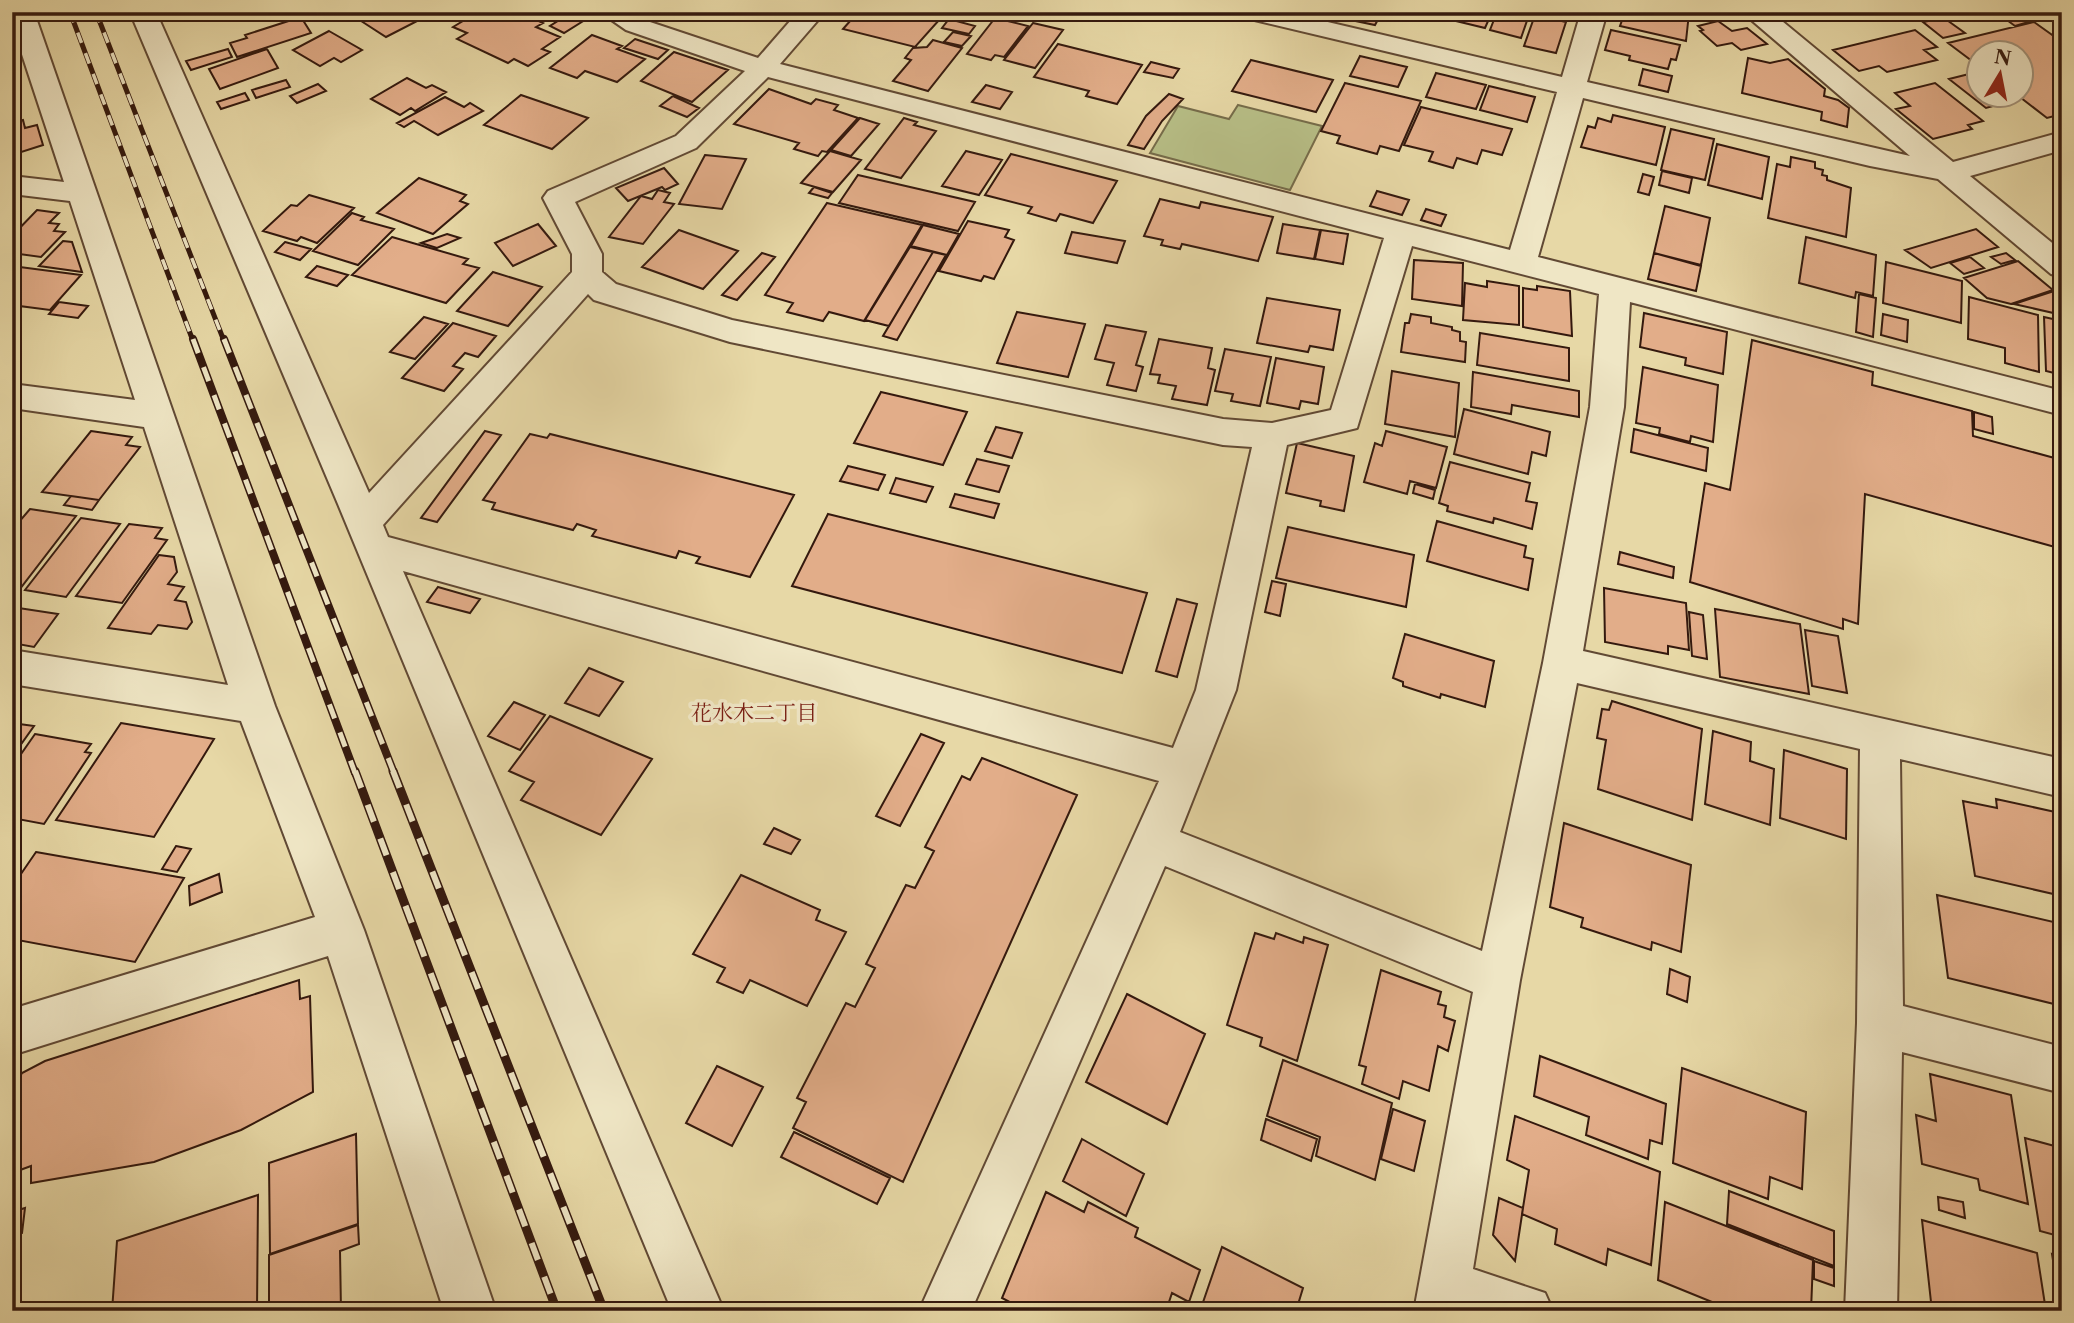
<svg xmlns="http://www.w3.org/2000/svg" width="2074" height="1323" font-family="'Libre Caslon Text','Noto Serif JP',serif">
<style>
.green{fill:#b7be86;stroke:#766c4a;stroke-width:2}
.building{fill:#e2ad89;stroke:#34190e;stroke-width:2}
.lines{fill:none;stroke-linecap:round;stroke-linejoin:round}
.minor-casing{stroke:#614934;stroke-width:4}
.minor{fill:#efe6c5;fill-rule:evenodd}
.rail-far2-casing{stroke:#34190e;stroke-width:5}
.rail-far1-casing{stroke:#34190e;stroke-width:8}
.rail-casing{stroke:#34190e;stroke-width:9}
.rail-far2{stroke:#efe6c5;stroke-width:3.5;stroke-dasharray:11;stroke-linecap:butt}
.rail-far1{stroke:#efe6c5;stroke-width:5;stroke-dasharray:15;stroke-linecap:butt}
.rail{stroke:#efe6c5;stroke-width:6;stroke-dasharray:18;stroke-linecap:butt}
.labels{text-anchor:middle;dominant-baseline:central;stroke-width:7;stroke-linejoin:round;paint-order:stroke}
.neighbourhood-label{font-size:21px;fill:#7a1f14;stroke:#efe6c5}
</style>
<rect width="100%" height="100%" fill="#e7d8a6"/>
<filter id="stains"><feTurbulence type="fractalNoise" baseFrequency=".00286" numOctaves="4"/><feColorMatrix values="0 0 0 0 .2 0 0 0 0 .09 0 0 0 0 .02 0 0 0 .5 -.17"/></filter>
<radialGradient id="worn" r=".72"><stop offset=".6" stop-color="#630" stop-opacity="0"/><stop offset="1" stop-color="#630" stop-opacity=".3"/></radialGradient>
<!-- green -->
<path class="green" d="M1238,105L1322,126L1290,190L1150,153L1178,106L1229,119Z"/>
<!-- building -->
<path class="building" d="M373,12H420L427,16L386,37L358,19Z
M440,12H474L456,21Z
M478,12H520L543,23L536,27L560,37L542,49L550,52L528,66L514,59L508,63L457,39L467,33L453,27Z
M572,12L588,18L564,33L550,26Z
M858,12H897L910,16L914,12L940,19L915,47L843,29Z
M1350,12H1382L1375,25L1346,19Z
M1456,12H1492L1485,28L1452,20Z
M1497,12H1530L1521,38L1490,30Z
M1625,12L1689,13L1686,41L1620,26Z
M1996,12H2020L2032,21L2015,26Z
M1535,15L1566,22L1556,53L1524,46Z
M301,17L311,33L237,57L230,43L247,38L245,35Z
M995,18L1028,26L1004,57L995,55L991,60L967,54Z
M1944,18L1965,33L1943,38L1923,22Z
M949,19L975,26L969,34L942,28Z
M1718,21L1732,31L1747,28L1767,44L1741,50L1732,43L1717,46L1700,31L1703,30L1698,26Z
M2034,22L2062,42V114L2047,118L2016,94H2022V52H1980V67L1948,43Z
M1033,23L1063,30L1035,68L1004,60Z
M1611,30L1680,45L1676,60L1671,59L1668,69L1629,60L1630,56L1605,50Z
M1915,30L1937,47L1924,50L1937,60L1887,72L1879,66L1859,71L1833,50Z
M329,31L362,50L341,62L334,58L320,66L293,50Z
M953,32L971,36L962,46L944,42Z
M592,35L622,46L617,49L645,59L617,82L585,71L577,78L550,68Z
M635,39L668,50L658,59L624,48Z
M933,40L962,48L928,91L893,81L911,60L905,58L913,48L927,47Z
M1058,44L1142,65L1117,104L1086,96L1089,91L1034,77Z
M228,49L232,57L191,70L186,61Z
M267,49L278,68L220,89L209,69Z
M674,52L728,70L692,102L641,81Z
M1360,56L1407,67L1398,87L1350,76Z
M1748,58L1770,63L1788,59L1825,89L1824,96L1838,100L1849,108L1847,127L1821,120L1822,112L1742,93Z
M1251,60L1333,80L1316,112L1232,91Z
M1151,62L1179,69L1173,78L1144,72Z
M1643,69L1672,76L1668,92L1639,85Z
M1977,72L1980,94H2007L2015,100L1986,108L1949,79Z
M1436,73L1486,85L1476,109L1426,97Z
M407,78L426,88L432,85L446,92L415,111L411,108L400,115L371,99Z
M286,80L290,87L256,98L252,90Z
M1345,83L1421,101L1399,151L1380,146L1377,154L1337,143L1340,136L1321,131Z
M1935,83L1983,121L1968,125L1972,129L1933,139L1896,109L1910,106L1895,93Z
M318,84L326,91L297,103L290,96Z
M986,85L1012,92L1000,109L972,102Z
M1489,86L1535,97L1527,122L1480,110Z
M769,89L811,104L816,99L838,105L834,110L858,118L827,152L822,151L818,156L794,149L799,143L734,124Z
M245,93L249,100L221,109L217,102Z
M1169,94L1183,99L1162,121L1144,149L1128,145L1146,116Z
M521,95L588,118L552,149L484,125Z
M673,96L699,108L687,117L660,106Z
M445,97L464,107L470,103L483,111L438,135L414,121L404,127L397,123Z
M1421,107L1512,129L1502,155L1482,150L1477,164L1457,158L1453,168L1429,161L1433,152L1404,145Z
M1613,115L1665,127L1656,165L1581,147L1588,126L1595,128L1598,118L1611,122Z
M860,118L879,124L851,156L831,150Z
M904,118L917,122L914,125L936,131L901,178L865,169Z
M23,120L25,128L37,125L43,145L12,155V123Z
M1671,129L1714,139L1705,180L1661,170Z
M1717,144L1769,157L1762,199L1708,185Z
M830,151L861,160L833,192L801,183Z
M966,151L1002,160L979,195L942,186Z
M1011,154L1117,181L1093,223L1060,214L1056,221L1028,213L1032,207L985,195Z
M705,155L746,159L722,209L679,204Z
M1791,157L1815,162V168L1823,170L1822,175L1827,176V180L1851,188L1846,237L1768,218L1777,164L1790,167Z
M664,168L678,184L665,190L662,187L628,201L616,188Z
M1662,171L1692,178L1689,193L1659,185Z
M1643,174L1654,177L1649,195L1638,192Z
M858,175L975,202L958,231L839,203Z
M419,178L466,195L460,201L468,204L433,234L377,213Z
M814,187L832,193L828,198L809,193Z
M658,190L670,193L664,202L674,204L643,244L609,237L641,196L652,199Z
M1377,191L1409,200L1402,215L1370,206Z
M309,195L354,208L317,243L301,237L297,241L263,231L291,205L297,206Z
M1160,199L1199,208L1201,202L1273,217L1258,261L1182,244L1180,249L1161,245L1163,240L1144,236Z
M827,203L922,225L864,321L829,312L823,321L787,312L793,303L765,295Z
M1665,206L1710,218L1701,265L1654,253Z
M1426,209L1446,215L1441,226L1421,220Z
M37,210L59,213L49,223L59,224L54,231L65,232L41,257L12,253V236Z
M352,213L364,217L361,220L394,229L358,265L313,251Z
M968,221L1009,230L1005,237L1014,240L994,279L984,276L981,281L939,271Z
M538,224L556,246L513,266L495,243Z
M1283,224L1320,230L1314,259L1277,253Z
M923,225L959,234L947,255L911,246Z
M1976,229L1998,247L1931,268L1905,250Z
M679,230L738,251L703,289L642,267Z
M1321,230L1348,234L1343,264L1315,259Z
M1072,232L1125,241L1117,263L1065,253Z
M447,234L460,238L437,248L421,243Z
M392,237L468,259L463,264L479,268L446,303L352,275Z
M1806,237L1876,255L1873,296L1856,292L1855,298L1799,283Z
M63,241L72,242L82,272L39,266Z
M285,242L311,249L300,260L275,252Z
M910,247L933,252L889,326L865,320Z
M933,252L946,255L897,340L883,336Z
M762,253L775,257L737,300L722,295Z
M1654,253L1701,266L1696,291L1648,279Z
M2006,253L2015,260L2001,264L1991,257Z
M1970,257L1984,268L1964,274L1950,263Z
M1414,260L1463,263L1462,306L1412,299Z
M2018,261L2053,290L2011,304L1987,298L1964,278Z
M1886,262L1962,281L1961,323L1883,303Z
M12,266L81,275L50,310L12,305Z
M317,266L348,275L337,286L306,277Z
M493,272L542,287L508,326L457,311Z
M1487,281L1519,286V325L1463,320L1465,283L1487,287Z
M1537,286L1570,291L1572,336L1523,327V288L1537,290Z
M2054,291L2062,298V315L2014,304Z
M1859,294L1876,298L1873,337L1856,332Z
M1969,297L2038,315L2039,372L2005,363V348L1968,339Z
M1267,298L1340,310L1333,350L1310,346L1308,352L1257,343Z
M59,302L88,306L78,318L49,314Z
M1017,312L1085,324L1068,377L997,363Z
M1644,313L1727,332L1723,374L1685,365L1686,358L1640,347Z
M1411,314L1431,317V323L1452,327V330L1460,332V341L1466,342L1465,362L1401,352L1405,323H1409Z
M1883,314L1908,320L1907,342L1881,335Z
M424,317L448,324L415,359L390,352Z
M2044,317L2062,321V375L2046,371Z
M453,323L496,336L478,357L465,353L453,366L463,369L444,391L402,378Z
M1106,325L1146,332L1136,365L1143,367L1136,391L1107,385L1114,363L1095,359Z
M1480,333L1569,348V381L1477,365Z
M1159,339L1212,348L1208,368L1215,370L1207,405L1172,399L1176,386L1158,383L1160,375L1150,374Z
M1752,340L1873,372L1872,385L1972,411L1973,436L2062,460V549L1865,494L1858,624L1843,619V629L1690,582L1705,483L1730,490Z
M1225,349L1271,357L1260,406L1231,401L1233,394L1215,391Z
M1276,358L1324,367L1318,404L1301,401L1299,409L1267,403Z
M1643,367L1718,385L1713,442L1691,436L1690,442L1659,434L1660,428L1636,423Z
M1392,371L1459,383L1455,437L1385,424Z
M1473,372L1579,391V417L1512,405L1511,414L1471,407Z
M881,392L967,412L943,465L854,443Z
M1464,409L1550,432L1546,456L1532,452L1528,474L1454,454Z
M1974,412L1992,417L1993,434L1974,429Z
M996,427L1022,433L1012,458L985,451Z
M1634,429L1708,448L1706,471L1631,452Z
M91,431L132,437L126,445L140,447L99,500L42,492Z
M485,431L501,435L437,522L421,518Z
M1386,431L1447,447L1436,488L1410,481L1407,494L1364,482L1375,443L1382,446Z
M530,434L547,438L550,434L794,495L750,577L696,563L700,557L679,551L676,558L592,536L596,530L577,524L573,530L492,509L495,503L483,500Z
M1297,443L1354,456L1344,511L1320,506L1321,501L1286,493Z
M977,459L1009,466L999,492L966,484Z
M1450,462L1530,483L1526,501L1537,503L1532,529L1494,518L1493,523L1447,511L1448,506L1439,503Z
M848,466L885,475L878,490L840,481Z
M896,478L933,487L926,502L890,493Z
M1415,484L1435,490L1433,499L1413,493Z
M955,494L999,504L994,518L950,507Z
M71,496L99,500L92,510L64,505Z
M30,509L76,516L16,594L12,593V530Z
M828,514L1147,593L1122,673L792,586Z
M81,518L120,524L66,597L25,590Z
M1437,521L1526,546L1524,557L1533,559L1528,590L1427,561Z
M129,524L162,528L155,538L167,540L122,603L76,596Z
M1288,527L1414,555L1406,607L1276,578Z
M1620,552L1674,567L1673,578L1618,564Z
M159,555L174,557L177,572L168,584L184,587L175,600L186,602L192,622L187,629L158,625L151,634L108,628Z
M1272,581L1286,584L1280,616L1265,612Z
M438,587L480,599L470,613L427,602Z
M1604,588L1686,603L1689,650L1668,646V654L1605,642Z
M1177,599L1197,604L1177,677L1156,671Z
M12,607L58,614L34,647L12,643Z
M1715,609L1800,624L1809,694L1720,677Z
M1689,612L1703,615L1707,659L1692,656Z
M1805,630L1838,636L1847,693L1812,686Z
M1405,634L1494,661L1485,707L1441,694L1440,698L1403,686V682L1393,678Z
M589,668L623,682L599,716L565,703Z
M1612,701L1702,729L1692,820L1598,789L1606,740L1597,738L1602,709L1609,710Z
M514,702L545,715L520,750L488,736Z
M550,716L652,759L601,835L521,800L534,782L509,771Z
M12,723L34,726L12,757Z
M121,723L214,739L154,837L56,820Z
M1713,731L1751,742L1750,761L1774,769L1770,825L1705,804Z
M35,734L91,744L85,752L91,753L44,824L12,818V767Z
M921,734L944,743L900,826L876,816Z
M1784,750L1847,769L1846,839L1780,818Z
M982,758L1077,795L903,1182L793,1128L806,1102L797,1098L846,1003L855,1007L875,968L866,964L906,885L915,888L934,851L925,847L962,776L970,780Z
M1996,799L2060,813L2062,896L1975,876L1963,801L1997,808Z
M1564,823L1691,865L1681,952L1652,942L1651,950L1581,927L1583,918L1550,907Z
M774,828L800,840L791,854L764,844Z
M176,846L191,849L177,872L162,869Z
M36,852L184,878L135,962L12,939V887Z
M219,874L222,892L190,905L189,886Z
M741,875L820,910L816,920L846,932L807,1006L750,980L743,993L717,982L725,968L693,954Z
M1937,895L2058,923L2062,944V1006L1948,978Z
M1255,933L1274,939L1276,933L1303,943L1304,937L1328,945L1297,1061L1260,1046L1262,1038L1227,1025Z
M1670,969L1690,977L1687,1002L1667,994Z
M1381,970L1441,992L1438,1004L1446,1006L1444,1017L1455,1021L1448,1051L1438,1046L1429,1091L1403,1081L1399,1099L1362,1084L1366,1067L1359,1065Z
M299,980L300,999L310,996L313,1092L241,1130L154,1162L31,1183V1166L12,1173V1090L22,1073L45,1061Z
M1127,994L1205,1034L1167,1124L1086,1082Z
M1540,1056L1666,1104L1662,1144L1650,1140L1648,1159L1586,1135L1589,1117L1534,1096Z
M1283,1060L1392,1103L1375,1180L1316,1156L1320,1137L1267,1116Z
M717,1066L763,1087L732,1146L686,1123Z
M1682,1068L1806,1112L1802,1189L1770,1177L1768,1199L1673,1163Z
M1930,1074L2011,1095L2028,1204L1980,1190L1978,1179L1922,1164L1916,1115L1936,1121Z
M1393,1109L1425,1121L1414,1171L1381,1159Z
M1515,1116L1660,1172L1651,1265L1608,1249L1606,1265L1555,1244L1557,1229L1522,1214L1529,1170L1507,1160Z
M1266,1119L1317,1139L1311,1161L1261,1140Z
M794,1132L890,1178L877,1204L781,1157Z
M356,1134L358,1224L270,1254L269,1163Z
M2025,1138L2062,1148V1237L2040,1231Z
M1082,1139L1144,1174L1126,1216L1063,1181Z
M1729,1191L1834,1231V1266L1727,1224Z
M1046,1192L1084,1212L1088,1202L1138,1228L1135,1237L1200,1270L1189,1302L1172,1293L1166,1311H1027L1002,1298Z
M258,1195L257,1311H112L117,1241Z
M1938,1197L1963,1202L1965,1218L1939,1210Z
M1499,1198L1523,1208L1515,1261L1493,1235Z
M1665,1202L1813,1260L1811,1311H1734L1658,1280Z
M25,1208L22,1233L12,1236V1212Z
M1922,1220L2037,1253L2046,1311H1932Z
M358,1225L359,1244L340,1251L341,1311H269V1255Z
M1222,1247L1303,1288L1296,1311H1200Z
M2052,1254L2062,1257V1311H2061Z
M1814,1261L1834,1268V1286L1814,1279Z"/>
<g class="lines">
<defs>
<path id="minor" d="M12,12H34L275,706L364,930L496,1311H444L328,956L12,1055V1009L315,917L241,721L12,684V650L228,685L144,427L12,408V384L135,400L70,201L12,194V176L64,182L12,24Z
M130,12H156L369,493L572,272V254L543,198L548,191L676,136L745,71L626,30L600,12H632L644,20L758,58L798,12H825L780,64L1510,250L1557,92L1242,17L1238,12H1285L1562,77L1581,12H1607L1587,82L1910,156L1742,12H1771L1953,162L2062,132V150L1970,176L2062,251V277L2051,274L1938,179L1870,166L1583,98L1538,257L2062,391V415L1630,302L1624,407L1583,651L2062,759V797L1900,759L1903,1006L2062,1047V1093L1902,1052L1897,1311H1845L1857,1023L1860,749L1577,683L1520,980L1473,1269L1545,1293L1553,1311H1414L1473,992L1165,866L971,1311H919L1159,781L403,571L724,1311H672L338,504ZM768,77L1384,238L1331,410L1272,423L1223,419L732,320L616,284L602,272V254L575,202L696,148ZM1412,246L1599,294L1590,407L1543,663L1482,951L1180,832L1236,690L1287,445L1357,428ZM588,294L594,300L730,342L1223,445L1252,447L1196,690L1173,748L388,537L383,525Z"/>
</defs>
<!-- minor casing -->
<use href="#minor" class="minor-casing"/>
<!-- minor -->
<use href="#minor" class="minor"/>
<defs>
<path id="rail-far2" d="M70,12L193,341
M96,12L224,341"/>
<path id="rail-far1" d="M193,339L355,773
M224,339L394,773"/>
<path id="rail" d="M355,771L557,1311
M393,771L604,1311"/>
</defs>
<!-- rail-far2 casing -->
<use href="#rail-far2" class="rail-far2-casing"/>
<!-- rail-far1 casing -->
<use href="#rail-far1" class="rail-far1-casing"/>
<!-- rail casing -->
<use href="#rail" class="rail-casing"/>
<!-- rail-far2 -->
<use href="#rail-far2" class="rail-far2"/>
<!-- rail-far1 -->
<use href="#rail-far1" class="rail-far1"/>
<!-- rail -->
<use href="#rail" class="rail"/>
</g>
<g class="labels">
<!-- neighbourhood labels -->
<g class="neighbourhood-label">
<text x="754" y="712">花水木二丁目</text>
</g>
</g>
<!-- margin -->
<rect width="2074" height="1323" fill="none" stroke="#e7d8a6" stroke-width="42"/>
<rect x="14" y="14" width="2046" height="1295" fill="none" stroke="#34190e" stroke-width="3.5"/>
<rect x="21" y="21" width="2032" height="1281" fill="none" stroke="#34190e" stroke-width="2"/>
<!-- north arrow -->
<g transform="translate(2000 74) rotate(10)"><circle r="33" fill="#efe6c5" stroke="#a4947c" stroke-width="2"/>
<path d="M0-5L12 26L0 18L-12 26Z" fill="#8f2418"/>
<text y="-10" font-size="19" font-weight="bold" text-anchor="middle" fill="#34190e">N</text>
</g>
<rect width="100%" height="100%" filter="url(#stains)"/>
<rect width="100%" height="100%" fill="url(#worn)"/>
</svg>
